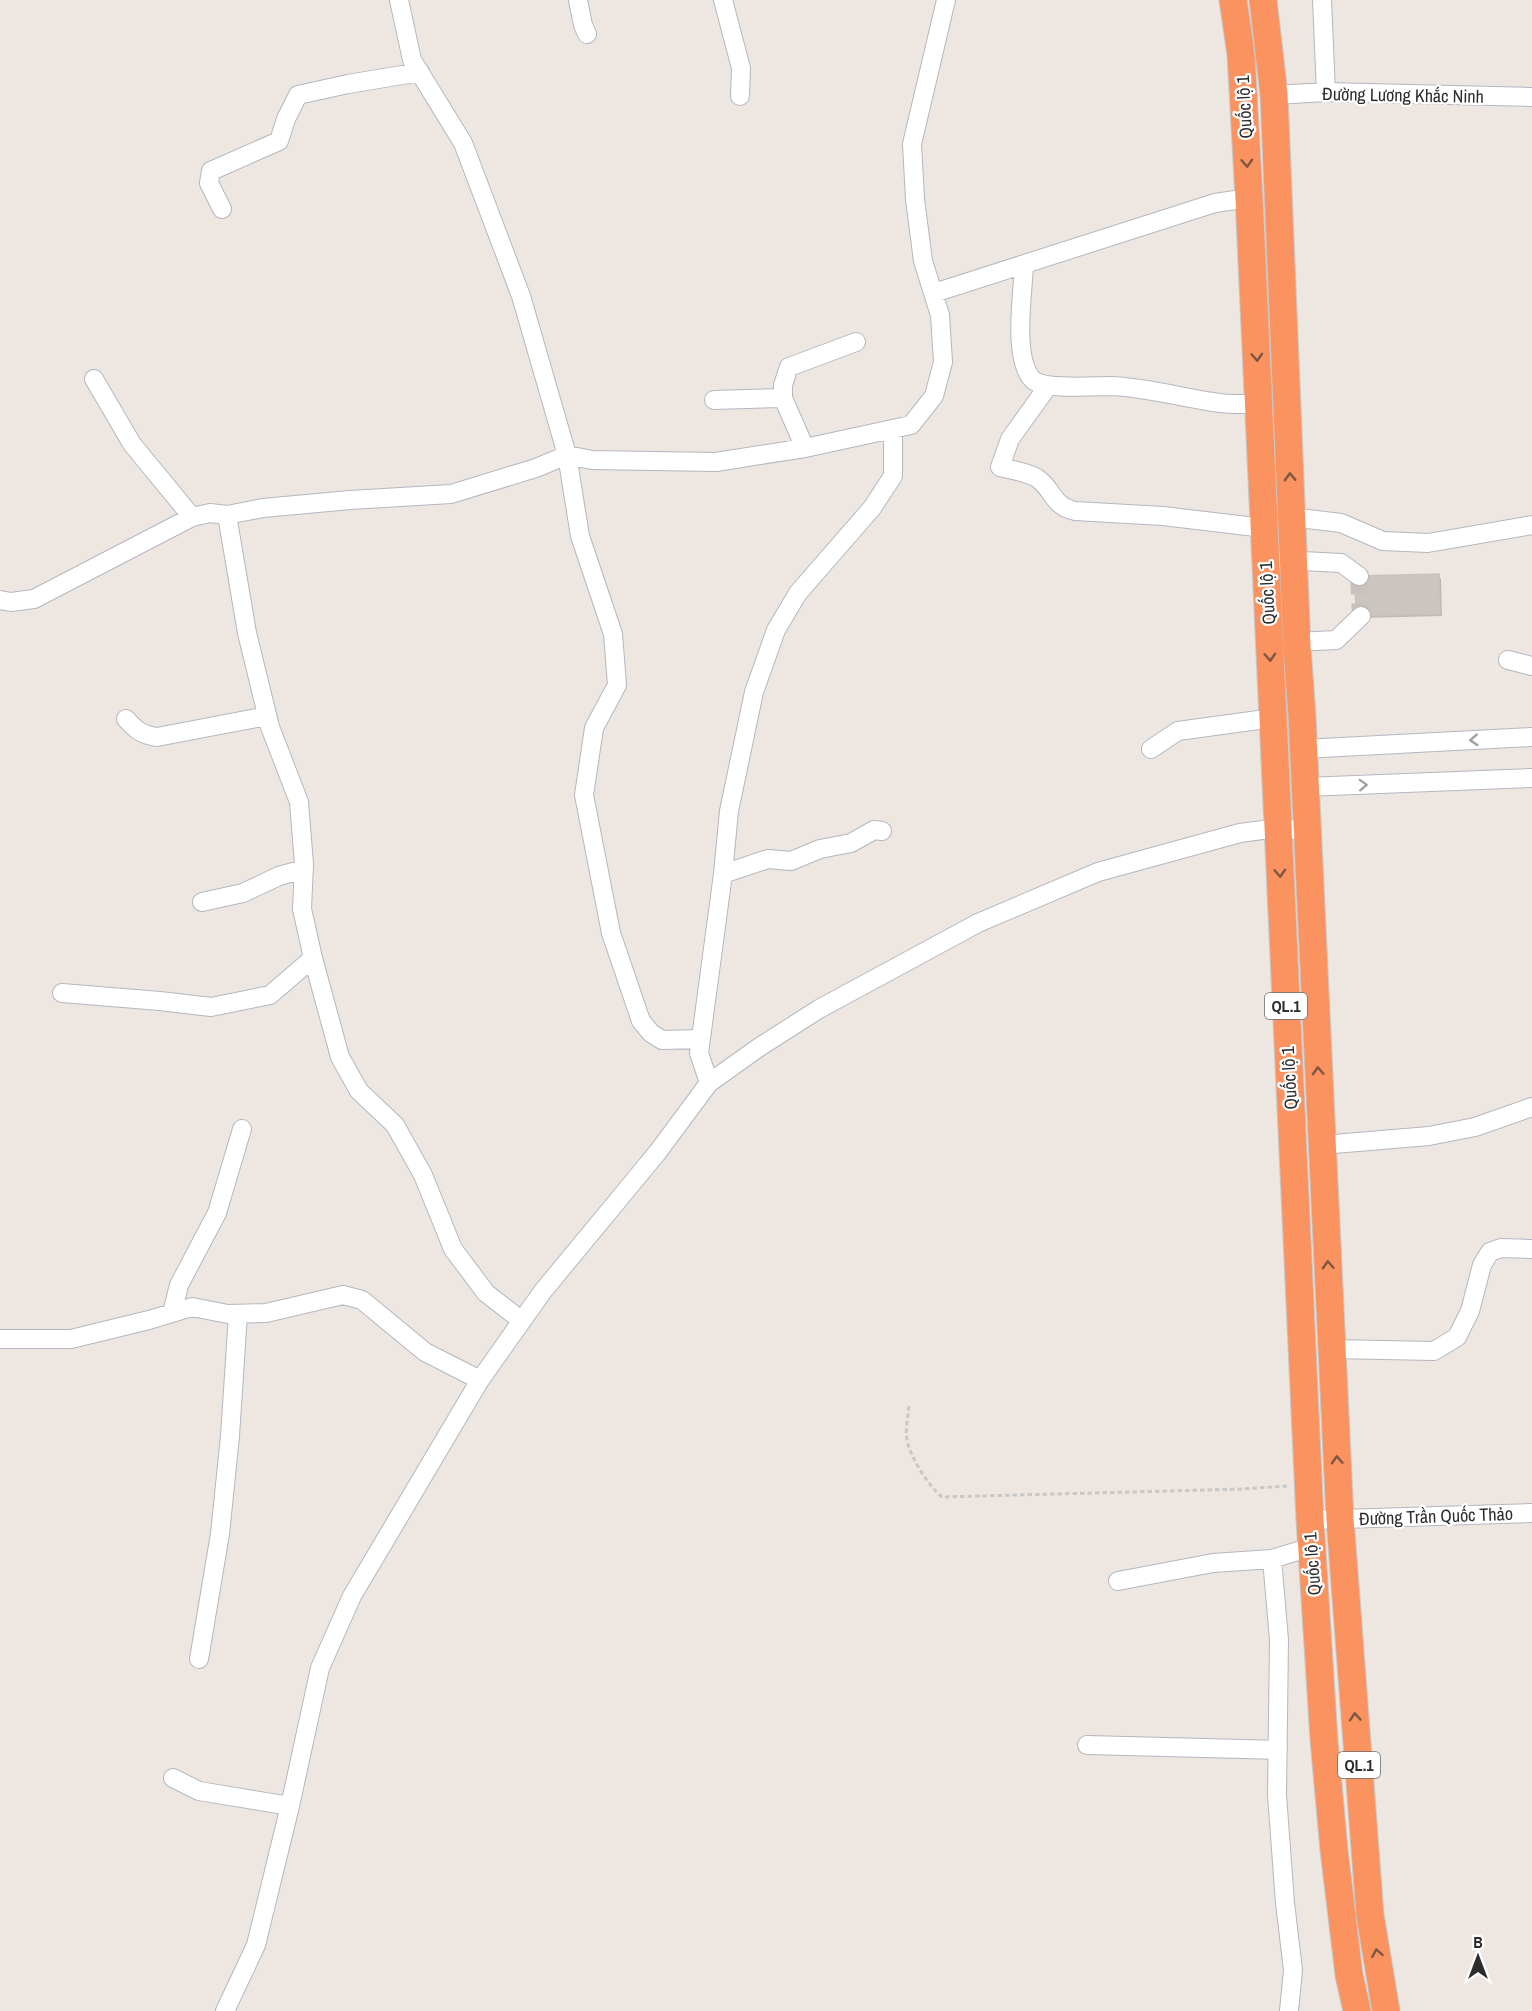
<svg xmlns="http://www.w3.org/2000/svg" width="1532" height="2011" font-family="'Archivo Narrow',sans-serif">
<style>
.shadow{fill:#0003}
.building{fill:#cac5bf;stroke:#cac2ba;stroke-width:1.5}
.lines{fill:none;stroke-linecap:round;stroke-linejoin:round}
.minor-tunnel{stroke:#c7c2bd;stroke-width:18;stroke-dasharray:18 9;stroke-linecap:butt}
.minor-casing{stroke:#b4b7c0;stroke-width:20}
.highway-casing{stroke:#c8c8c8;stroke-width:29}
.path{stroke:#c8c8c8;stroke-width:3;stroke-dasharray:4.5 3;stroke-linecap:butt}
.minor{stroke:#fff;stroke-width:18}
.highway{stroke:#fa9360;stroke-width:27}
.oneway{stroke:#7f5641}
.oneway2{stroke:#a0a0a0}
.labels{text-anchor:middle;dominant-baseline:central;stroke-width:4.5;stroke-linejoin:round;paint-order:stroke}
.shield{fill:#fff;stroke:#6c6c6c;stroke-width:1.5}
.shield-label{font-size:16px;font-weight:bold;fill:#2d2d2d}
.street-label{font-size:18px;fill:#2d2d2d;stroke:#fff}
</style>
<rect width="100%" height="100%" fill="#eee7e1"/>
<!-- shadow -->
<path class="shadow" d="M1438,575L1441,579L1442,616L1361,618Z"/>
<!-- building -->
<path class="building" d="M1439,574L1440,614L1356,616L1355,576Z"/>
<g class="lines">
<!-- minor-tunnel -->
<path class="minor-tunnel" d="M1359,576L1361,616"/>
<defs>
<path id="minor" d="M399,0L412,60L463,143L521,296L567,455L580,536L613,634L617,685L594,728L584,795L611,933L641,1021L651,1033L662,1040L701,1039
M578,0L583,25L587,34
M723,0L741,68L740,96
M1322,0L1326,92
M1274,95L1326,92L1532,97
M222,209L209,183L211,171L279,141L286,119L298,95L348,84L420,72
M1024,265C1023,293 1012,359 1033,380C1045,390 1093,386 1110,386C1145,387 1179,397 1213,402C1228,405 1244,404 1259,404
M934,293L1215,203L1249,198
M94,379L132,444L192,517
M1048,386L1010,439L1000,467C1011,470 1028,472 1037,478C1054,490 1052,506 1075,511L1163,516L1264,528
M714,400L783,398
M805,448L783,398V385L789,367L856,342
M227,515L247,633L270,727L299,802L304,864L302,909L313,958L340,1057L359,1091L395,1125L423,1175L453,1249L486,1293L522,1321
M1291,517L1341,523L1383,541L1428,543L1532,525
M1283,560L1341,563L1359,576
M0,600L11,602L34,599L192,517L210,513L227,515L263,508L350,500L451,494L536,468L567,455L592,460L716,462L805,448L911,425L934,396L943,362L940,315L923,261L915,199L912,144L946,0
M1297,642L1336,640L1361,616
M1508,660L1532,666
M126,719C136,730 142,735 157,737L267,716
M1151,749L1178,731L1273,718
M1303,749L1532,737
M1305,787L1532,778
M723,874L768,859L791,861L820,849L851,843L874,830L882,831
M202,902L243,893L279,876L304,869
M62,993L160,1001L211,1007L270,995L313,958
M709,1083L699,1053L723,874L729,811L754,692L776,630L798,593L872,508L893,476V430
M1322,1145L1429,1136L1475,1127L1532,1107
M172,1313L179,1285L217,1213L242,1129
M0,1339H71L149,1320L192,1307L228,1314L266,1313L343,1295L362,1300L425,1352L480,1380
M1332,1349L1434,1351L1457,1337L1470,1311L1482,1265L1490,1252L1501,1248L1532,1249
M1310,1520L1532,1513
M1118,1581L1213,1563L1272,1559
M199,1659L220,1534L230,1436L238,1314
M1087,1745L1278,1750
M173,1778L199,1791L290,1806
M225,2011L256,1945L290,1806L320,1668L352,1596L480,1380L543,1291L657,1153L709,1083L758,1048L819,1009L978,923L1098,872L1240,833L1278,828L1307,831
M1289,2011L1293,1970L1285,1903L1277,1795L1279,1640L1272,1559L1311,1547"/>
<path id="highway" d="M1233,0L1241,55L1249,198L1310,1520L1324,1740L1334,1850L1349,1975L1357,2011
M1263,0L1274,95L1297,647L1302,716L1340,1519L1370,1915L1386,2011"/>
</defs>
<!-- minor casing -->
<use href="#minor" class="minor-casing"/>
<!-- highway casing -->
<use href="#highway" class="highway-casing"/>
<!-- path -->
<path class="path" d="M909,1406C908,1416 905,1430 907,1440C911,1459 928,1485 942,1497L1243,1489L1288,1486"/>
<!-- minor -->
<use href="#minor" class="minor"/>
<!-- highway -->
<use href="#highway" class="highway"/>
</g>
<!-- one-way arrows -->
<defs><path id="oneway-chevron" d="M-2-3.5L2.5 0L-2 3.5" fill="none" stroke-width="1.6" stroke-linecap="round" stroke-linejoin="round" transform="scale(1.5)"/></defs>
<g class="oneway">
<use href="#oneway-chevron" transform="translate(1247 163) rotate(87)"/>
<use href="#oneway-chevron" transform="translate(1257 357) rotate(87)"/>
<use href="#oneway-chevron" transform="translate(1290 477) rotate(-92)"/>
<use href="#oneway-chevron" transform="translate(1270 657) rotate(87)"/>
<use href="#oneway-chevron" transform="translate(1280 873) rotate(87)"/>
<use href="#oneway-chevron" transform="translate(1318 1071) rotate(-93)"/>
<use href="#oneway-chevron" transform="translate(1328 1265) rotate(-93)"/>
<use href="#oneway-chevron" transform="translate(1337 1460) rotate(-93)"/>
<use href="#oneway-chevron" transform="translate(1355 1717) rotate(-94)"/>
<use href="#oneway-chevron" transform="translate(1377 1953) rotate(-100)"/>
</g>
<g class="oneway2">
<use href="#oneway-chevron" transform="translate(1474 740) rotate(177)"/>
<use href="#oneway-chevron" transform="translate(1363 785) rotate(-2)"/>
</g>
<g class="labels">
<!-- shield labels -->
<g class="shield">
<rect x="1265" y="993" width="42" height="26" rx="4.5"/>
<rect x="1338" y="1752" width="42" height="26" rx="4.5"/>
</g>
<g class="shield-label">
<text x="1286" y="1006">QL.1</text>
<text x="1359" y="1765">QL.1</text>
</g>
<!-- street labels -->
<g class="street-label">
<text transform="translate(1403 95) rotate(1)">Đường Lương Khắc Ninh</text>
<text transform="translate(1244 107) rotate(-93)">Quốc lộ 1</text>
<text transform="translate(1267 593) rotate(-93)">Quốc lộ 1</text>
<text transform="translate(1289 1078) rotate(-93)">Quốc lộ 1</text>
<text transform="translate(1436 1516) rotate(-2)">Đường Trần Quốc Thảo</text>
<text transform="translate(1312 1564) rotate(-94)">Quốc lộ 1</text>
</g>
</g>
<!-- north arrow -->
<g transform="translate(1478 1957)" stroke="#ffffff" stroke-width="4.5" paint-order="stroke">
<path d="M0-4.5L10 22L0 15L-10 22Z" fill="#2d2d2d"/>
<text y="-9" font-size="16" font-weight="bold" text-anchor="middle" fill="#2d2d2d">B</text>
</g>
</svg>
